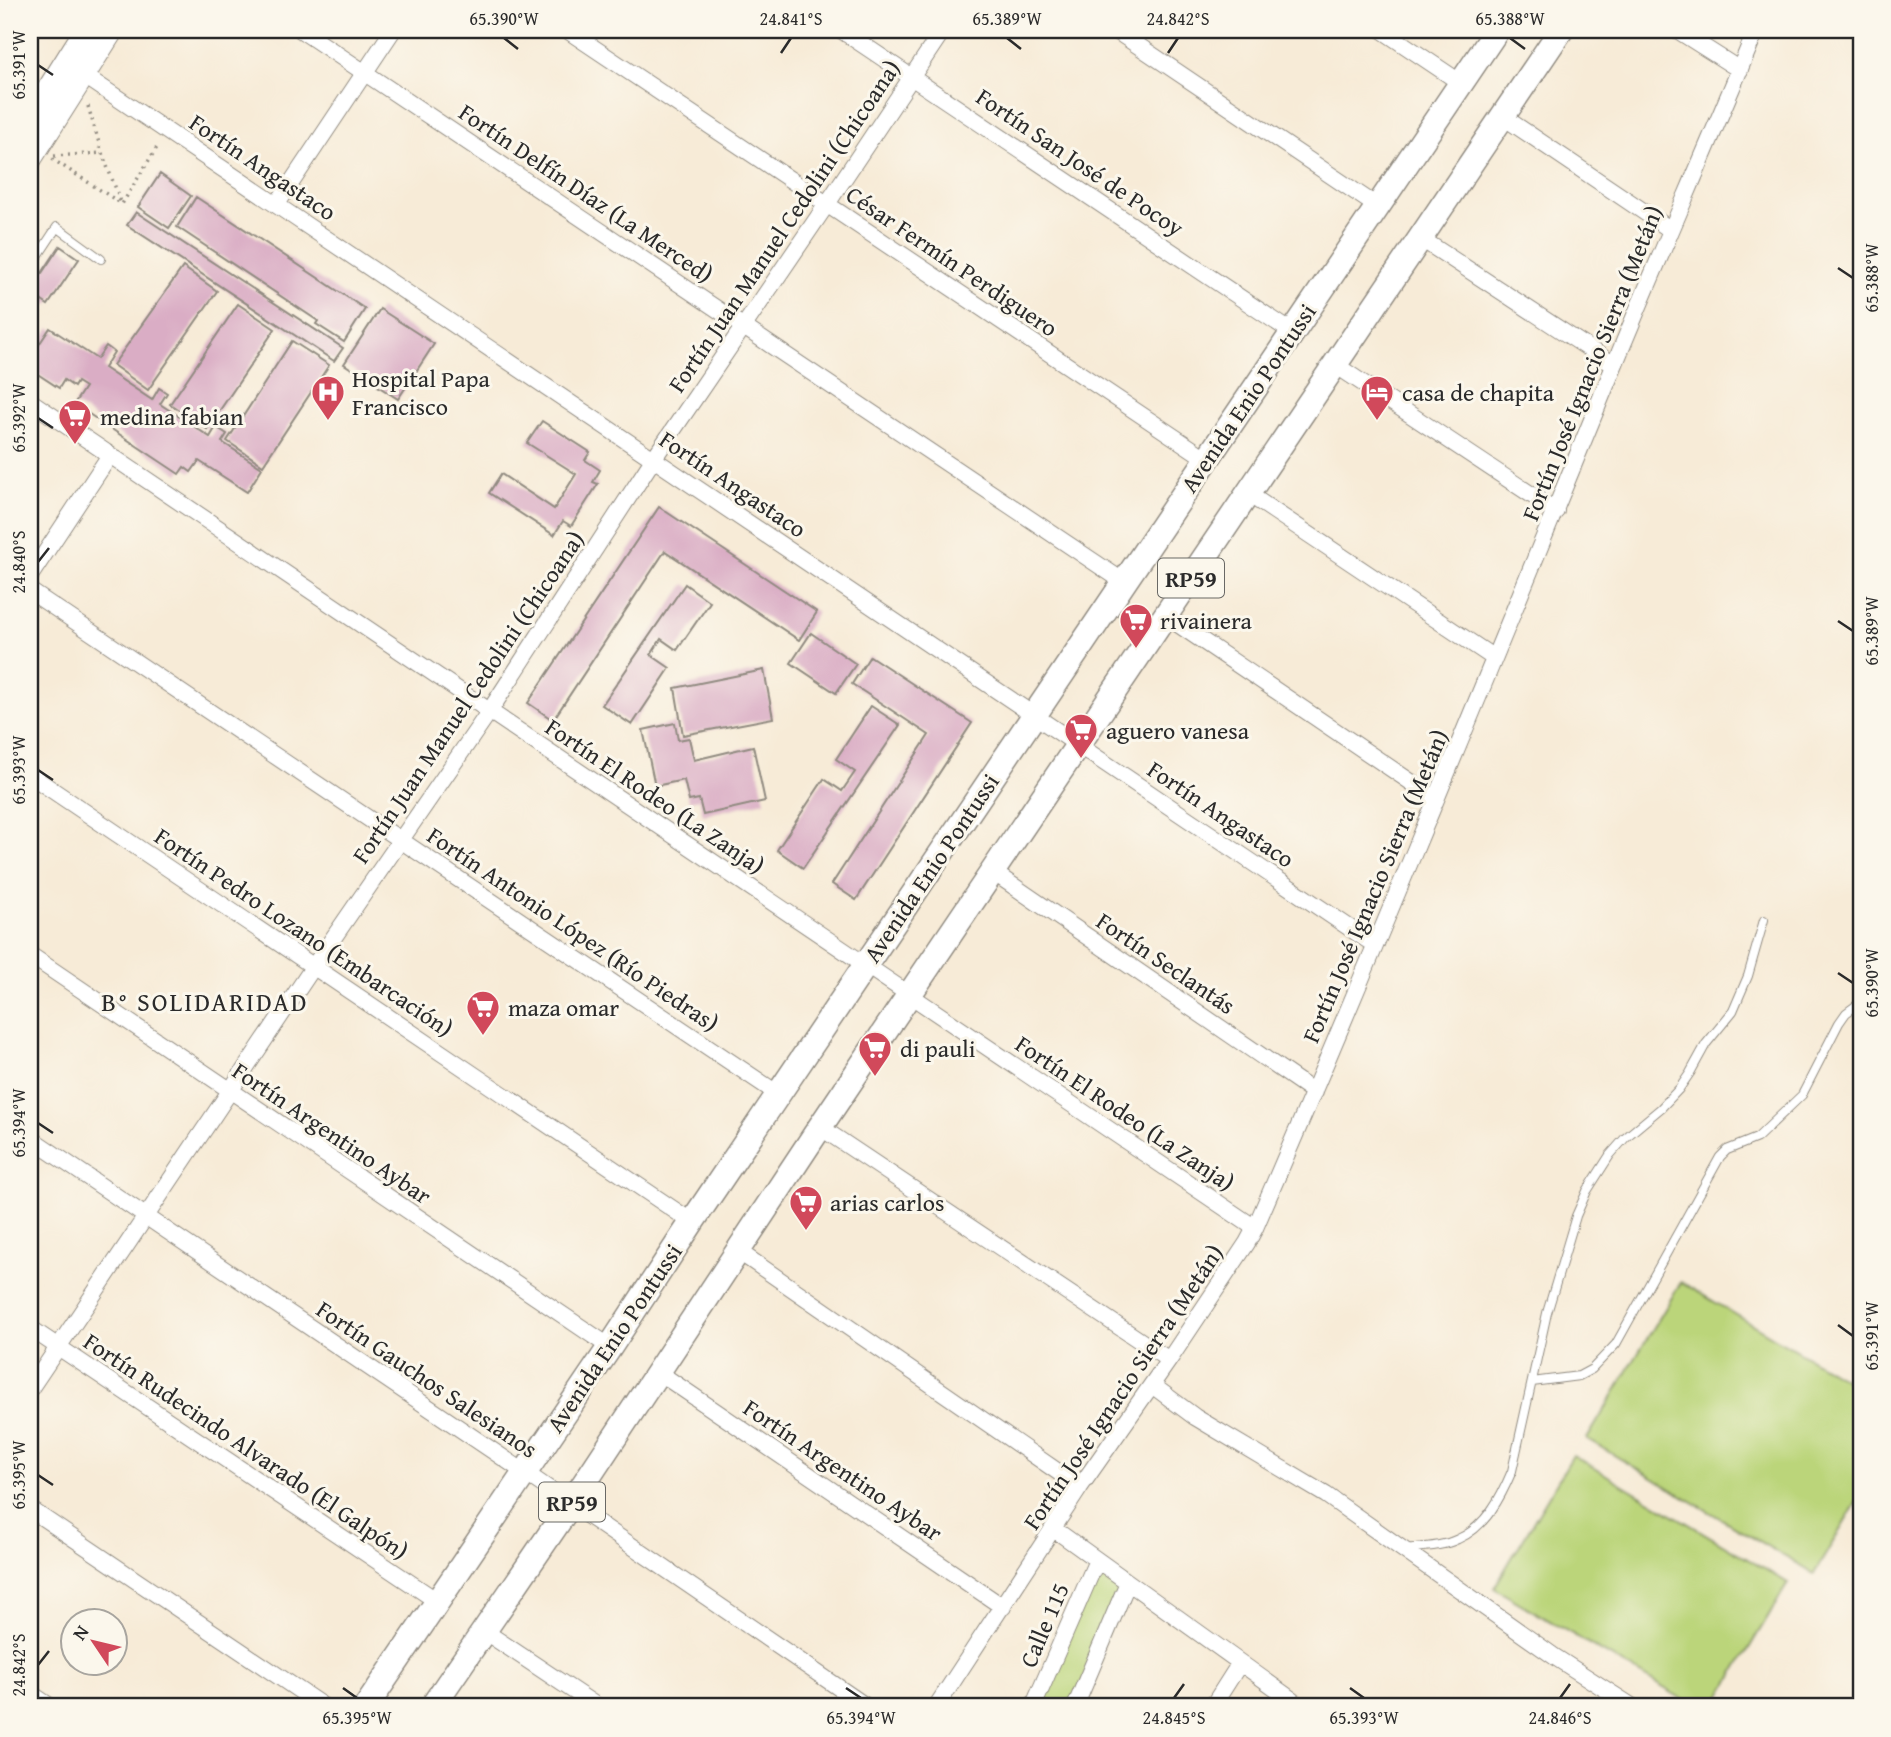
<svg xmlns="http://www.w3.org/2000/svg" width="1891" height="1737" font-family="'Gentium Book Plus',serif">
<style>
.green{fill:#bbd57a;stroke:#738052;stroke-width:2}
.building{fill:#daadc5}
.lines{fill:none;stroke-linecap:round;stroke-linejoin:round}
.lane-casing{stroke:#918b81;stroke-width:10}
.street-casing{stroke:#918b81;stroke-width:18}
.secondary-casing{stroke:#918b81;stroke-width:25}
.primary-casing{stroke:#918b81;stroke-width:27}
.path{stroke:#918b81;stroke-width:3.5;stroke-dasharray:2 5;stroke-linecap:butt}
.lane{stroke:#fff;stroke-width:8}
.street{stroke:#fff;stroke-width:16}
.secondary{stroke:#fff;stroke-width:23}
.primary{stroke:#fff;stroke-width:24}
.ticks{fill:none;stroke:#2b2b2b;stroke-width:2.5}
.labels{text-anchor:middle;dominant-baseline:central;stroke-width:6;stroke-linejoin:round;paint-order:stroke}
.shield{fill:#fbf7ec;stroke:#696865;stroke-width:2}
.shield-label{font-size:23px;font-weight:bold;fill:#2b2b2b}
.street-label{font-size:24px;fill:#2b2b2b;stroke:#fbf7ec}
.poi-label{font-size:24px;fill:#2b2b2b;stroke:#fbf7ec;text-anchor:start}
.neighbourhood-label{font-size:26px;letter-spacing:2px;fill:#2b2b2b;stroke:#fbf7ec}
.neatline{fill:none;stroke:#2b2b2b;stroke-width:2.5}
.ticks-label{font-size:18px;text-anchor:middle;fill:#2b2b2b}
</style>
<rect width="100%" height="100%" fill="#fbf7ec"/>
<filter id="ink" filterUnits="userSpaceOnUse"><feTurbulence type="fractalNoise" baseFrequency=".0143" numOctaves="2"/><feDisplacementMap in="SourceGraphic" scale="14" xChannelSelector="R" yChannelSelector="G"/><feConvolveMatrix kernelMatrix="1 2 1 2 8 2 1 2 1" color-interpolation-filters="sRGB"/></filter>
<filter id="wash" filterUnits="userSpaceOnUse"><feTurbulence type="fractalNoise" baseFrequency=".00686" numOctaves="4" result="noise"/><feDisplacementMap in="SourceGraphic" scale="28" xChannelSelector="R" yChannelSelector="G"/><feGaussianBlur stdDeviation="1.57" result="paint"/><feColorMatrix in="noise" values="0 0 0 0 0 0 0 0 0 0 0 0 0 0 0 0 0 1.4 0 .05"/><feComposite in="paint" operator="in"/></filter>
<g filter="url(#wash)">
<rect width="100%" height="100%" fill="#f7ebd7"/>
<!-- green -->
<path class="green" d="M1681,1282L1861,1389V1495L1814,1574L1587,1439Z
M1573,1455L1788,1583L1714,1707H1696L1494,1588Z
M1099,1561L1128,1582L1074,1707H1035Z"/>
<g id="blocks">
<!-- building -->
<path class="building" d="M160,174L191,196L169,228L138,207Z
M196,197L365,309L344,342L316,324L318,321L177,227Z
M136,212L343,348L334,361L127,225Z
M60,246L79,259L48,305L30,293V291Z
M183,267L217,291L148,390L113,365Z
M238,304L275,329L207,429L170,404Z
M380,309L434,344L398,399L344,364Z
M50,328L97,359L106,346L114,352L104,368L152,400L159,388L167,393L160,404L210,437L216,427L227,434L222,442L262,468L247,492L199,461L191,472L184,467L179,474L74,404L85,387L77,382L74,387L64,380L59,388L30,369V358Z
M292,341L329,365L263,465L227,441Z
M542,421L590,452L585,460L600,470L593,482L598,484L571,526L563,521L554,535L489,493L501,474L554,509L576,474L527,443Z
M659,507L817,612L799,640L665,551L553,720L528,703Z
M685,584L710,602L677,650L661,639L651,655L670,668L632,725L602,705Z
M811,633L856,664L836,693L791,663Z
M870,656L972,723L856,900L832,884L929,735L852,684Z
M764,670L773,718L683,735L675,688Z
M871,706L900,725L803,868L777,850L824,779L842,791L855,772L836,759Z
M675,723L678,740L689,738L694,760L753,746L765,801L703,815L699,799L689,801L684,780L655,786L643,730Z"/>
</g>
</g>
<g filter="url(#ink)">
<use href="#blocks" fill-opacity="0" stroke="#918b81" stroke-width="2"/>
<g class="lines">
<defs>
<path id="lane" d="M30,268L57,227L101,259
M1532,1382L1579,1376L1592,1369L1616,1344L1720,1157L1727,1150L1757,1138L1802,1095L1839,1023L1846,1013L1861,1002
M1403,1549C1421,1547 1442,1547 1458,1539C1486,1527 1501,1497 1512,1471L1547,1313L1576,1216L1587,1191L1610,1155L1625,1138L1661,1108L1679,1089L1690,1073L1706,1044L1733,1011L1748,976L1764,920"/>
<path id="street" d="M301,30L1124,582
M567,30L1207,459
M841,30L1293,333
M1115,30L1378,207
M1382,30L1461,83
M1677,30L1740,70
M76,70L1375,945
M1502,116L1671,230
M277,204L393,30
M1420,238L1614,365
M1334,364L1556,511
M30,401L1255,1228
M1247,493L1494,658
M30,576L110,455
M30,591L778,1094
M1166,616L1436,799
M30,775L692,1222
M993,872L1314,1092
M30,955L610,1347
M820,1127L1169,1360
M30,1138L524,1472L867,1707
M738,1251L1080,1487
M30,1328L437,1601
M658,1372L1003,1607
M1152,1385L1195,1417L1326,1495L1555,1657L1633,1707
M30,1389L314,966L489,712L654,458L827,204L943,30
M30,1509L324,1707
M1054,1529L1302,1707
M484,1631L598,1707
M30,1693L51,1707
M936,1707L1080,1487L1169,1360L1247,1243L1255,1228C1379,942 1496,654 1614,366C1660,254 1710,142 1756,30
M1033,1707L1097,1560
M1075,1707L1128,1582
M1212,1707L1240,1663"/>
<path id="secondary" d="M30,119L86,30
M30,159L112,30"/>
<path id="primary" d="M366,1707L610,1347L692,1222L1497,30
M432,1707L570,1505L820,1127L1561,30"/>
</defs>
<!-- lane casing -->
<use href="#lane" class="lane-casing"/>
<!-- street casing -->
<use href="#street" class="street-casing"/>
<!-- secondary casing -->
<use href="#secondary" class="secondary-casing"/>
<!-- primary casing -->
<use href="#primary" class="primary-casing"/>
<!-- path -->
<path class="path" d="M88,106L102,153L121,202
M54,156L102,153
M52,159L122,204L159,144
M30,186L35,178"/>
<!-- lane -->
<use href="#lane" class="lane"/>
<!-- street -->
<use href="#street" class="street"/>
<!-- secondary -->
<use href="#secondary" class="secondary"/>
<!-- primary -->
<use href="#primary" class="primary"/>
</g>
</g>
<!-- ticks -->
<path class="ticks" d="M504,38L518,49M1007,38L1021,49M1510,38L1525,49M781,53L791,38M1168,53L1178,38M38,65L53,75M1838,268L1853,278M38,418L53,428M38,562L49,548M1838,621L1853,631M38,770L53,780M1838,973L1853,983M38,1123L53,1133M1838,1325L1853,1336M38,1475L53,1485M38,1665L49,1651M343,1688L357,1698M846,1688L861,1698M1350,1688L1364,1698M1174,1698L1184,1684M1560,1698L1570,1684"/>
<!-- icons -->
<defs>
<symbol id="hospital-pin" viewBox="-11 -11 22 30"><path d="M0 17L-7.5 6A9.5 9.5 0 1 1 7.5 6Z" fill="#d1495b" stroke="#fbf7ec"/><path d="M-5-5h3v3.5h4V-5h3V5h-3V1.5h-4V5h-3Z" fill="#fff"/></symbol>
<symbol id="hotel-pin" viewBox="-11 -11 22 30"><path d="M0 17L-7.5 6A9.5 9.5 0 1 1 7.5 6Z" fill="#d1495b" stroke="#fbf7ec"/><path d="M-6-4.5h1.5V1H6V5H4.5V3h-9V5H-6ZM-4 0a1.8 1.8 0 1 1 3.6 0ZM.5 0V-2.5h3Q6-2.5 6 0Z" fill="#fff"/></symbol>
<symbol id="supermarket-pin" viewBox="-11 -11 22 30"><path d="M0 17L-7.5 6A9.5 9.5 0 1 1 7.5 6Z" fill="#d1495b" stroke="#fbf7ec"/><path d="M-6-5.5h2.5l.6 2H6L4.5 2H-2.5L-4.4-4H-6ZM-1.5 3.2a1.3 1.3 0 1 0 .1 0ZM3 3.2a1.3 1.3 0 1 0 .1 0Z" fill="#fff"/></symbol>
</defs>
<g fill-rule="evenodd">
<use href="#hospital-pin" x="309" y="373" width="38" height="52"/>
<use href="#hotel-pin" x="1358" y="373" width="38" height="52"/>
<use href="#supermarket-pin" x="56" y="397" width="38" height="52"/>
<use href="#supermarket-pin" x="1117" y="601" width="38" height="52"/>
<use href="#supermarket-pin" x="1062" y="711" width="38" height="52"/>
<use href="#supermarket-pin" x="464" y="988" width="38" height="52"/>
<use href="#supermarket-pin" x="856" y="1029" width="38" height="52"/>
<use href="#supermarket-pin" x="787" y="1183" width="38" height="52"/>
</g>
<g class="labels">
<!-- shield labels -->
<g class="shield">
<rect x="1158" y="558.5" width="66" height="39" rx="5"/>
<rect x="539" y="1482.5" width="66" height="39" rx="5"/>
</g>
<g class="shield-label">
<text x="1191" y="578">RP59</text>
<text x="572" y="1502">RP59</text>
</g>
<!-- street labels -->
<g class="street-label">
<text transform="translate(1080 162) rotate(34)">Fortín San José de Pocoy</text>
<text transform="translate(263 167) rotate(34)">Fortín Angastaco</text>
<text transform="translate(586 193) rotate(34)">Fortín Delfín Díaz (La Merced)</text>
<text transform="translate(784 226) rotate(-56)">Fortín Juan Manuel Cedolini (Chicoana)</text>
<text transform="translate(952 261) rotate(34)">César Fermín Perdiguero</text>
<text transform="translate(1592 363) rotate(-68)">Fortín José Ignacio Sierra (Metán)</text>
<text transform="translate(1248 398) rotate(-56)">Avenida Enio Pontussi</text>
<text transform="translate(733 484) rotate(34)">Fortín Angastaco</text>
<text transform="translate(468 697) rotate(-56)">Fortín Juan Manuel Cedolini (Chicoana)</text>
<text transform="translate(655 796) rotate(34)">Fortín El Rodeo (La Zanja)</text>
<text transform="translate(1221 814) rotate(34)">Fortín Angastaco</text>
<text transform="translate(931 868) rotate(-56)">Avenida Enio Pontussi</text>
<text transform="translate(1375 886) rotate(-67)">Fortín José Ignacio Sierra (Metán)</text>
<text transform="translate(573 929) rotate(34)">Fortín Antonio López (Río Piedras)</text>
<text transform="translate(304 932) rotate(34)">Fortín Pedro Lozano (Embarcación)</text>
<text transform="translate(1166 963) rotate(34)">Fortín Seclantás</text>
<text transform="translate(1125 1113) rotate(34)">Fortín El Rodeo (La Zanja)</text>
<text transform="translate(332 1133) rotate(34)">Fortín Argentino Aybar</text>
<text transform="translate(614 1338) rotate(-56)">Avenida Enio Pontussi</text>
<text transform="translate(427 1379) rotate(34)">Fortín Gauchos Salesianos</text>
<text transform="translate(1123 1387) rotate(-56)">Fortín José Ignacio Sierra (Metán)</text>
<text transform="translate(246 1446) rotate(34)">Fortín Rudecindo Alvarado (El Galpón)</text>
<text transform="translate(843 1470) rotate(34)">Fortín Argentino Aybar</text>
<text transform="translate(1044 1625) rotate(-67)">Calle 115</text>
</g>
<!-- poi labels -->
<g class="poi-label">
<text x="352" y="378">Hospital Papa<tspan x="352" dy="28">Francisco</tspan></text>
<text x="1402" y="392">casa de chapita</text>
<text x="100" y="416">medina fabian</text>
<text x="1160" y="620">rivainera</text>
<text x="1106" y="730">aguero vanesa</text>
<text x="508" y="1007">maza omar</text>
<text x="900" y="1048">di pauli</text>
<text x="830" y="1202">arias carlos</text>
</g>
<!-- neighbourhood labels -->
<g class="neighbourhood-label">
<text x="205" y="1001">B° SOLIDARIDAD</text>
</g>
</g>
<!-- margin -->
<rect width="1891" height="1737" fill="none" stroke="#fbf7ec" stroke-width="77"/>
<!-- north arrow -->
<g transform="translate(94 1642) rotate(305)"><circle r="33" fill="#fbf7ec" stroke="#a8a59f" stroke-width="2"/>
<path d="M0-5L12 26L0 18L-12 26Z" fill="#d1495b"/>
<text y="-10" font-size="19" font-weight="bold" text-anchor="middle" fill="#2b2b2b">N</text>
</g>
<rect x="38" y="38" width="1815" height="1660" class="neatline"/>
<g class="ticks-label">
<text x="504" y="25">65.390°W</text>
<text x="791" y="25">24.841°S</text>
<text x="1007" y="25">65.389°W</text>
<text x="1178" y="25">24.842°S</text>
<text x="1510" y="25">65.388°W</text>
<text transform="translate(19 65) rotate(-90)" y="6">65.391°W</text>
<text transform="translate(1872 278) rotate(-90)" y="6">65.388°W</text>
<text transform="translate(19 418) rotate(-90)" y="6">65.392°W</text>
<text transform="translate(19 562) rotate(-90)" y="6">24.840°S</text>
<text transform="translate(1872 631) rotate(-90)" y="6">65.389°W</text>
<text transform="translate(19 770) rotate(-90)" y="6">65.393°W</text>
<text transform="translate(1872 983) rotate(-90)" y="6">65.390°W</text>
<text transform="translate(19 1123) rotate(-90)" y="6">65.394°W</text>
<text transform="translate(1872 1336) rotate(-90)" y="6">65.391°W</text>
<text transform="translate(19 1475) rotate(-90)" y="6">65.395°W</text>
<text transform="translate(19 1665) rotate(-90)" y="6">24.842°S</text>
<text x="357" y="1724">65.395°W</text>
<text x="861" y="1724">65.394°W</text>
<text x="1174" y="1724">24.845°S</text>
<text x="1364" y="1724">65.393°W</text>
<text x="1560" y="1724">24.846°S</text>
</g>
</svg>
